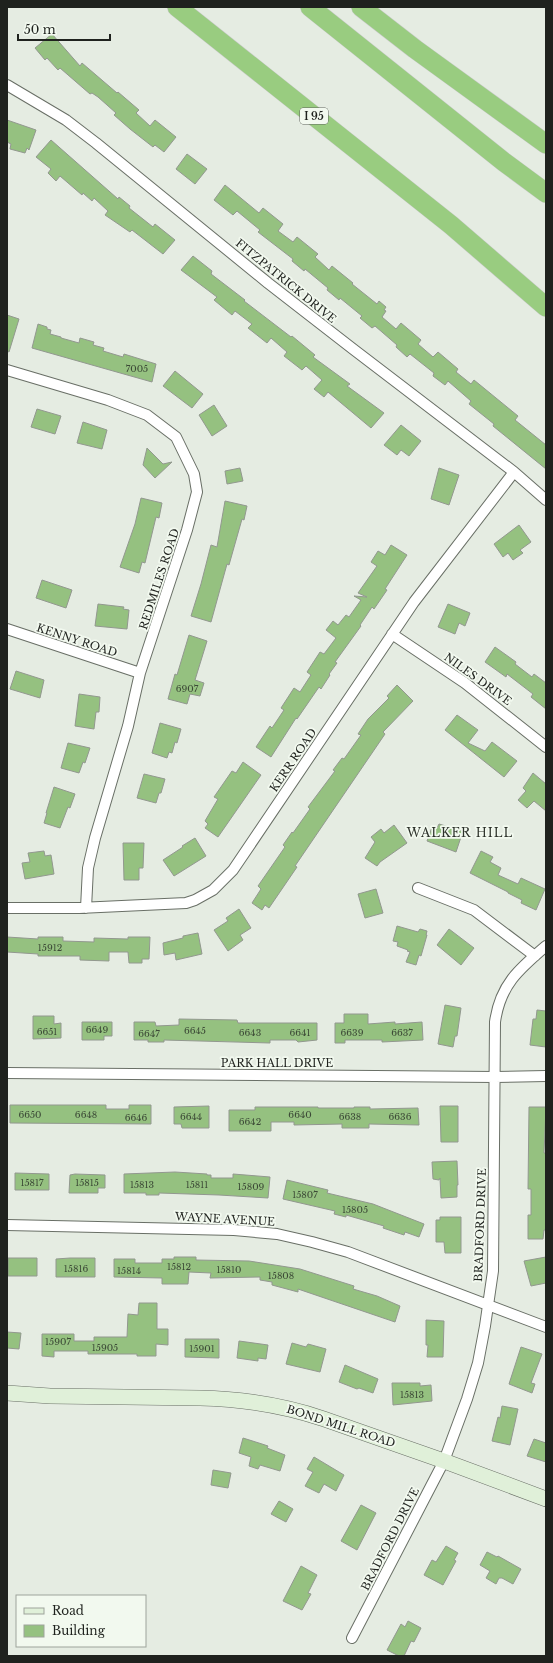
<svg xmlns="http://www.w3.org/2000/svg" width="553" height="1663" font-family="'Libre Baskerville',serif">
<style>
.building{fill:#95c180;stroke:#92988f}
.lines{fill:none;stroke-linecap:round;stroke-linejoin:round}
.street-casing{stroke:#696f66;stroke-width:12}
.secondary-casing{stroke:#696f66;stroke-width:16}
.highway-casing{stroke:#c9cac9;stroke-width:20}
.street{stroke:#fff;stroke-width:10}
.secondary{stroke:#e0f0d9;stroke-width:15}
.highway{stroke:#99cc80;stroke-width:19}
.labels{text-anchor:middle;dominant-baseline:central;stroke-width:3.5;stroke-linejoin:round;paint-order:stroke}
.number-label{font-size:9px;fill:#3c4a36}
.shield{fill:#f2f9ef;stroke:#5e625d;stroke-width:1}
.shield-label{font-size:10px;font-weight:bold;fill:#1f221e}
.street-label{font-size:11px;fill:#1f221e;stroke:#f2f9ef}
.neighbourhood-label{font-size:12px;letter-spacing:1px;fill:#2c312a;stroke:#f2f9ef}
</style>
<rect width="100%" height="100%" fill="#e5ece2"/>
<!-- building -->
<path class="building" d="M52,34L80,66L82,63L117,93L118,92L139,110L136,113L150,126L155,120L176,137L164,152L155,145L153,147L130,129L114,115L116,113L98,97L92,93L90,94L60,68L58,70L47,58L45,60L35,48Z
M7,120L36,130L29,150L27,148L25,153L10,149L11,144L7,142Z
M51,140L118,199L119,197L130,206L129,208L153,227L155,224L175,240L163,254L132,230L130,232L105,215L108,211L94,198L92,201L83,193L82,195L60,176L56,181L48,173L51,169L36,157Z
M187,154L207,169L195,184L176,169Z
M225,185L259,213L263,208L283,224L278,231L293,242L297,237L318,254L315,257L329,270L332,266L353,283L352,284L377,304L379,301L386,307L384,310L386,311L382,317L396,329L401,323L421,340L418,344L433,357L438,352L458,369L456,372L471,384L474,380L518,416L515,420L546,445V469L493,426L494,424L469,404L471,401L448,381L445,385L433,376L434,373L410,354L407,357L396,347L397,345L375,326L372,328L360,318L362,316L340,298L339,300L327,290L328,288L305,269L304,271L292,261L293,259L258,232L260,230L237,211L233,215L214,200Z
M193,256L212,271L211,274L245,300L244,301L291,337L292,336L315,355L313,357L350,384L347,386L384,413L371,428L328,392L324,397L314,389L322,380L306,366L302,370L284,356L287,352L271,338L267,343L248,328L252,324L235,311L232,315L214,300L217,297L181,270Z
M7,315L19,319L9,352L7,351Z
M38,324L47,327V329L51,330L50,334L61,337V338L79,343L80,338L94,342L93,345L104,348L103,351L123,357L124,354L156,364L152,382L32,348Z
M175,371L203,394L192,408L163,386Z
M214,405L227,426L212,436L199,415Z
M37,409L61,416L55,434L31,427Z
M83,422L107,430L102,449L77,443Z
M401,425L421,441L409,456L401,450L397,455L384,445Z
M147,448L163,464L172,462L155,478L143,465Z
M240,468L243,481L227,484L225,471Z
M439,468L459,475L449,505L431,499Z
M141,498L162,503L159,518L156,517L145,563L142,562L139,573L120,567L135,524Z
M225,501L247,506L244,520L242,519L229,565L227,564L211,622L191,616L201,584L211,545L217,547Z
M519,525L531,542L520,550L523,553L513,560L508,553L503,557L494,544Z
M391,545L407,555L385,589L387,590L374,609L372,607L360,625L361,626L335,662L337,663L329,674L330,675L321,689L319,687L297,719L296,718L271,757L256,747L270,726L272,728L284,710L281,708L294,688L300,692L311,675L307,672L320,652L324,654L336,638L326,630L333,621L338,625L346,615L349,617L361,600L354,596L367,597L358,593L377,566L371,562L378,551L385,555Z
M42,580L72,590L66,608L36,598Z
M98,604L124,607L123,609L129,610L127,629L95,626Z
M448,604L470,613L465,626L459,623L455,634L438,627Z
M189,635L207,641L195,680L204,683L200,696L190,694L187,704L168,699L175,674L177,675Z
M495,647L516,662L515,664L532,677L534,674L546,683V709L531,697L533,694L507,674L506,677L485,662Z
M16,671L44,680L40,698L10,689Z
M397,685L413,701L383,732L385,734L295,866L297,867L269,908L265,905L262,910L252,903L261,889L258,886L285,847L283,845L292,832L293,833L310,809L308,807L335,771L333,770L342,758L344,759L361,735L358,734L368,719L389,698L387,696Z
M79,694L100,697L99,712H96L94,729L75,726Z
M457,715L478,730L468,743L485,751L492,742L517,761L504,777L445,730Z
M160,723L181,729L177,743L175,742L172,753L169,752L167,758L152,753Z
M68,743L90,748L85,763L83,762L79,773L61,768Z
M243,762L261,775L218,837L205,828L208,824L205,821L218,799L214,797L232,771L236,773Z
M533,773L546,784V811L534,801L527,808L518,800L526,791L523,788Z
M144,774L165,779L161,793H159L156,803L137,798Z
M54,787L75,794L70,808L68,807L60,828L44,823L47,813H46Z
M439,824L463,831L456,852L427,841L432,827L437,828Z
M394,825L407,843L380,862L377,866L365,858L375,842L371,837L381,829L384,833Z
M195,838L206,856L174,876L163,860L183,847L182,846Z
M123,843H144L143,868H139V880H124Z
M44,851L45,856L51,855L54,874L25,879L22,863L30,862L28,853Z
M481,851L493,857L490,862L501,868L498,875L518,884L521,878L545,889L536,910L521,903L522,900L508,893V892L470,873Z
M376,889L383,913L365,918L358,894Z
M239,909L251,928L240,935L243,940L228,951L214,930L228,921L226,918Z
M397,926L418,932L420,929L427,931L426,935H427L421,956L419,955L416,965L406,962L410,952L407,951L408,950L397,946L398,942L393,941Z
M449,929L474,948L461,965L437,945Z
M198,933L202,954L176,960L175,953L164,955L163,943L183,938V936Z
M7,937L38,939V937H63V941L94,942V938L128,939V937H150L149,959H142V963H129L128,952H109V961L80,960V956H38V954L7,952Z
M445,1005L461,1008L457,1036H455L453,1047L438,1044Z
M537,1010L546,1011V1047L530,1045L533,1019H536Z
M344,1014H368V1024L395,1022V1024L422,1022L423,1040L382,1042V1040H345V1043H335V1023H344Z
M33,1016H54V1024L61,1023V1038L33,1039Z
M179,1019L237,1020L238,1023H317V1040L298,1042L296,1040H270V1043L164,1040V1042H148V1040H134V1022H155L156,1026L179,1025Z
M82,1022H112V1036H104V1040H82Z
M10,1105H106V1109H129V1105H151V1124L10,1123Z
M209,1106V1128H182L181,1124H174V1107Z
M440,1106H458V1142H441Z
M255,1107H318V1108H354V1107H370V1109L418,1108L419,1125L369,1124V1128H342V1124L294,1125V1122H271V1131H229V1110H255Z
M529,1107H546L544,1153H546V1230H544L543,1239H528V1215H531V1189H528Z
M457,1161L458,1185H457V1197L441,1198L440,1178L439,1180L433,1179L432,1162Z
M175,1172L207,1174V1175H211V1178H233V1174L270,1177L268,1198L219,1195L159,1193V1195H146V1193H124V1174Z
M15,1173L49,1174V1190H15Z
M75,1174L105,1175V1188H98V1193H69L70,1175Z
M287,1180L328,1190L327,1193L373,1204L424,1224L419,1237L405,1232L404,1235L383,1228L384,1226L346,1215V1217L334,1214L335,1211L283,1199Z
M440,1217H461V1253H445L444,1242H436V1220H440Z
M174,1257H196V1260L249,1261L300,1269L354,1286L353,1289L377,1296L400,1306L395,1322L298,1289V1292L272,1285V1282L260,1280V1277L210,1278L211,1273L189,1272L188,1284H162V1278L114,1277V1259H135V1263H162V1259H174Z
M546,1257V1283L531,1286L524,1261Z
M8,1258H37V1276H8Z
M70,1258H95V1277H56V1259Z
M139,1303H157V1329H168V1345L156,1344V1356H137V1354H88V1351H54V1357L42,1356V1334H74V1341H94V1337H127L128,1314L138,1315Z
M426,1320L444,1321L443,1357H427L428,1345H426Z
M7,1332L21,1333L19,1349L7,1348Z
M185,1339H219V1358L185,1357Z
M239,1341L268,1345L266,1359L258,1358V1361L237,1358Z
M292,1343L306,1347L308,1344L326,1349L320,1372L286,1364Z
M521,1347L542,1354L531,1383L535,1384L532,1393L509,1384Z
M345,1365L378,1379L373,1393L359,1388L357,1389L339,1382Z
M392,1383H420V1386L431,1385L432,1401L393,1405Z
M502,1406L518,1409L510,1445L492,1441L498,1417L500,1418Z
M243,1438L262,1444L268,1446L267,1448L285,1455L280,1471L260,1465L258,1469L249,1466L251,1457L239,1453Z
M534,1439L546,1443V1462L527,1456Z
M314,1457L344,1475L336,1491L324,1484L319,1493L305,1486L313,1472L307,1469Z
M213,1470L231,1473L228,1488L211,1485Z
M279,1501L293,1509L286,1522L271,1514Z
M361,1505L376,1513L357,1550L341,1541Z
M446,1546L458,1553L454,1560L456,1561L443,1585L424,1575L432,1560L436,1562Z
M487,1552L497,1557L498,1556L521,1569L513,1584L502,1578H499L496,1584L486,1578L490,1571L480,1565Z
M301,1566L317,1575L308,1593L311,1594L302,1610L283,1601Z
M408,1621L421,1628L414,1642L411,1641L404,1656H399L387,1650L401,1624L405,1627Z"/>
<g class="lines">
<defs>
<path id="street" d="M7,85L66,120L96,143L268,283L353,349L514,472L546,500
M7,370L108,400L147,415L176,437L194,474L197,492L187,530L140,673L128,726L95,838L88,868L86,908
M7,629L140,673
M392,634L465,683L546,747
M418,888L474,910L535,956
M7,908H79L186,903L195,900L213,890L233,870L414,602L514,472
M7,1073L495,1077L546,1076
M7,1225L234,1230L277,1234L312,1242L348,1252L546,1327
M352,1638L444,1461L467,1399L478,1363L485,1326L493,1271L495,1022C500,985 519,969 546,946"/>
<path id="secondary" d="M7,1393L50,1396L200,1398C242,1399 283,1405 324,1419L444,1461L546,1499"/>
<path id="highway" d="M177,7L451,225L546,307
M310,7L504,162L546,193
M361,7L415,49L546,144"/>
</defs>
<!-- street casing -->
<use href="#street" class="street-casing"/>
<!-- secondary casing -->
<use href="#secondary" class="secondary-casing"/>
<!-- highway casing -->
<use href="#highway" class="highway-casing"/>
<!-- street -->
<use href="#street" class="street"/>
<!-- secondary -->
<use href="#secondary" class="secondary"/>
<!-- highway -->
<use href="#highway" class="highway"/>
</g>
<g class="labels">
<!-- number labels -->
<g class="number-label">
<text x="137" y="368">7005</text>
<text x="187" y="688">6907</text>
<text x="50" y="947">15912</text>
<text x="97" y="1029">6649</text>
<text x="195" y="1030">6645</text>
<text x="47" y="1031">6651</text>
<text x="250" y="1032">6643</text>
<text x="300" y="1032">6641</text>
<text x="352" y="1032">6639</text>
<text x="402" y="1032">6637</text>
<text x="149" y="1033">6647</text>
<text x="30" y="1114">6650</text>
<text x="86" y="1114">6648</text>
<text x="300" y="1114">6640</text>
<text x="191" y="1116">6644</text>
<text x="350" y="1116">6638</text>
<text x="400" y="1116">6636</text>
<text x="136" y="1117">6646</text>
<text x="250" y="1121">6642</text>
<text x="32" y="1182">15817</text>
<text x="87" y="1182">15815</text>
<text x="142" y="1184">15813</text>
<text x="197" y="1184">15811</text>
<text x="251" y="1186">15809</text>
<text x="305" y="1194">15807</text>
<text x="355" y="1209">15805</text>
<text x="179" y="1266">15812</text>
<text x="76" y="1268">15816</text>
<text x="229" y="1269">15810</text>
<text x="129" y="1270">15814</text>
<text x="281" y="1275">15808</text>
<text x="58" y="1341">15907</text>
<text x="105" y="1347">15905</text>
<text x="202" y="1348">15901</text>
<text x="412" y="1394">15813</text>
</g>
<!-- shield labels -->
<rect class="shield" x="300" y="108" width="28" height="16" rx="3"/>
<g class="shield-label">
<text x="314" y="116">I 95</text>
</g>
<!-- street labels -->
<g class="street-label">
<text transform="translate(286 281) rotate(39)">FITZPATRICK DRIVE</text>
<text transform="translate(159 579) rotate(-72)">REDMILES ROAD</text>
<text transform="translate(77 640) rotate(18)">KENNY ROAD</text>
<text transform="translate(478 679) rotate(36)">NILES DRIVE</text>
<text transform="translate(293 760) rotate(-56)">KERR ROAD</text>
<text x="277" y="1063">PARK HALL DRIVE</text>
<text transform="translate(225 1219) rotate(3)">WAYNE AVENUE</text>
<text transform="translate(480 1225) rotate(-88)">BRADFORD DRIVE</text>
<text transform="translate(341 1426) rotate(18)">BOND MILL ROAD</text>
<text transform="translate(390 1539) rotate(-63)">BRADFORD DRIVE</text>
</g>
<!-- neighbourhood labels -->
<g class="neighbourhood-label">
<text x="460" y="832">WALKER HILL</text>
</g>
</g>
<!-- border -->
<rect width="553" height="1663" fill="none" stroke="#1f221e" stroke-width="16"/>
<!-- legend -->
<rect x="16" y="1595" width="130" height="52" fill="#f2f9ef" stroke="#9ea39b"/>
<rect x="24" y="1608" width="20" height="6" fill="#e0f0d9" stroke="#9ea39b"/>
<text x="52" y="1615" font-size="12" fill="#1f221e">Road</text>
<rect x="24" y="1625" width="20" height="12" fill="#95c180" stroke="#9ea39b"/>
<text x="52" y="1635" font-size="12" fill="#1f221e">Building</text>
<!-- scale -->
<path d="M18 34v6h92v-6" fill="none" stroke="#1f221e" stroke-width="2"/>
<text x="24" y="34" font-size="12" fill="#1f221e" stroke="#f2f9ef" stroke-width="3" paint-order="stroke">50 m</text>
</svg>
